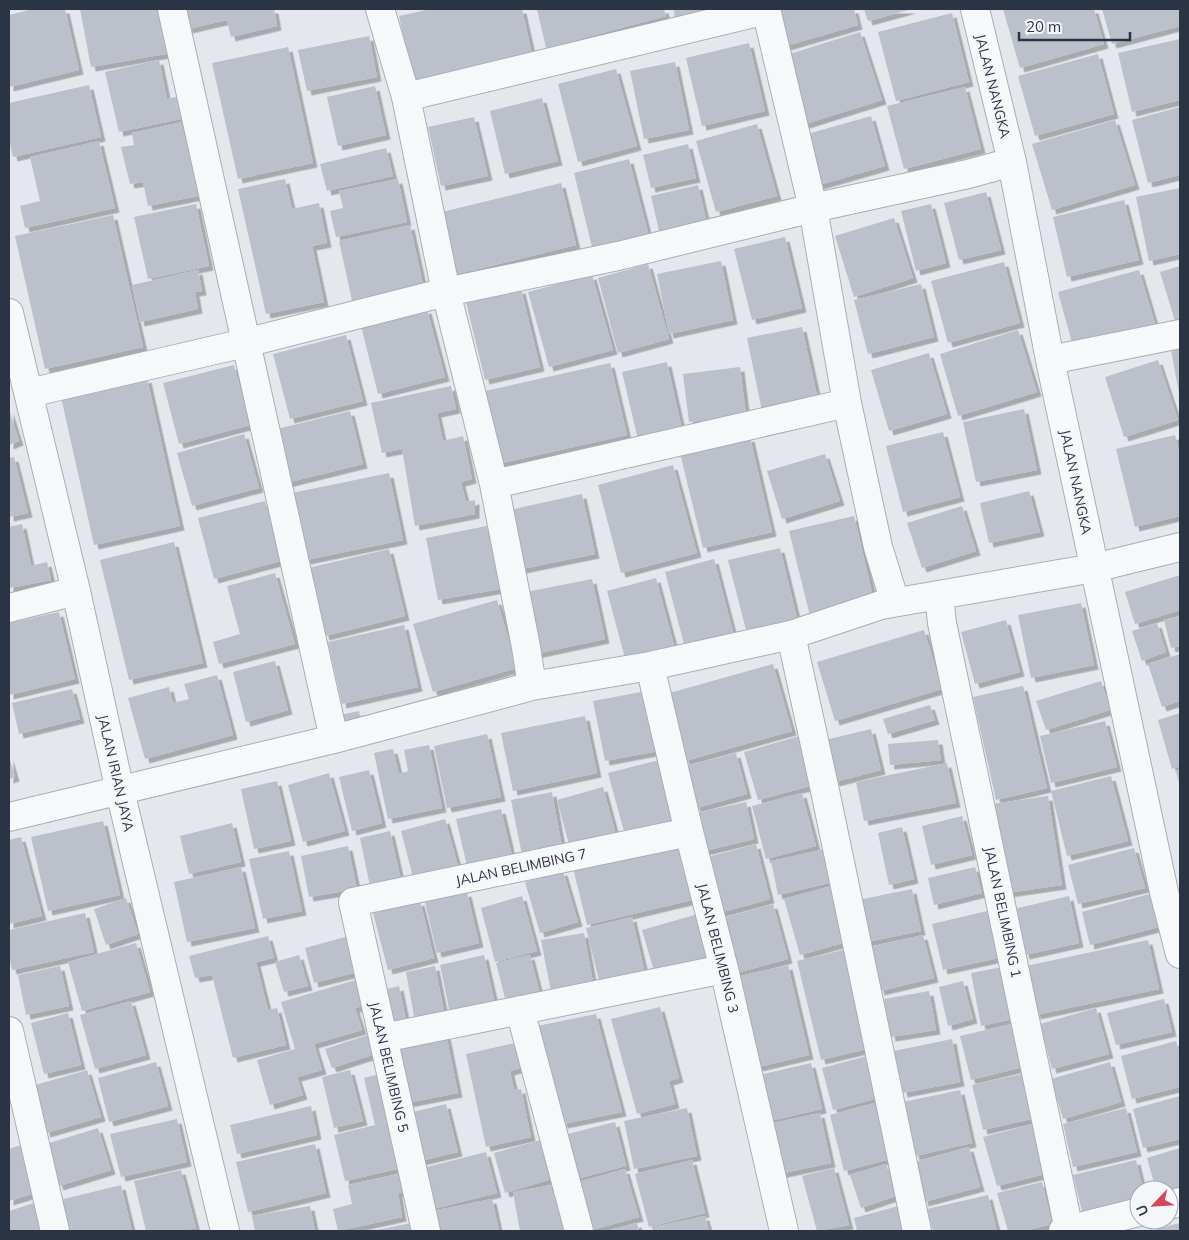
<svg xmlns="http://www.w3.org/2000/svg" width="1189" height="1240" font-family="Mulish,sans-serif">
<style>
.building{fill:#bbc0ca;filter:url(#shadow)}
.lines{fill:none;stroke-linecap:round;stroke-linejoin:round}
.minor-casing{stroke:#a9aeb7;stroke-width:30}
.minor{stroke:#f7f8fa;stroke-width:28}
.labels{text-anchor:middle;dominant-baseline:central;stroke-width:4;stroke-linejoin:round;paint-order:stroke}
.street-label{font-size:14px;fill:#2b3445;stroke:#f4f6f9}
</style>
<defs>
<filter id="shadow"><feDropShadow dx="4.5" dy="4.5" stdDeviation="0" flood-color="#0004"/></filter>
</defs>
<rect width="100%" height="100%" fill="#e4e7ec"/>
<!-- building -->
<path class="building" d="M33,9H65L79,70L9,87V15Z
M80,9H163L171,53L91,67Z
M184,9H274L277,26L231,37L227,20L188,29Z
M431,9H522L532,54L413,81L399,16Z
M537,9H664L666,16L546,48Z
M674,9H730L675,21Z
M776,9H854L858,25L786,46Z
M864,9H912L868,21Z
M1003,9H1094L1104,44L1020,68Z
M1102,9H1180V26L1112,44Z
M952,13L969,82L896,101L878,32Z
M860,32L882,100L802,125L780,57Z
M369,36L377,77L307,91L298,50Z
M1180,39V100L1132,112L1118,53Z
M749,43L765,111L702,126L686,58Z
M288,47L313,163L238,179L212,63Z
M1098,54L1114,114L1035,136L1018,76Z
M159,60L167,99L185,95L190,117L119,132L105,72Z
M675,62L689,130L644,139L630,71Z
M616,69L637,146L578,162L558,84Z
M89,85L101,137L13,157L9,140V103Z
M375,86L386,135L338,146L327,97Z
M965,87L981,149L904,169L887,106Z
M542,98L558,161L505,174L490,111Z
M1180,107V175L1148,183L1132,120Z
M871,116L885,166L819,185L804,135Z
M474,117L488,176L441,186L428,127Z
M1115,120L1135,185L1052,210L1032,144Z
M187,121L203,195L148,206L143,182L130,184L121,147L134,145L132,133Z
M757,124L777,196L716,212L696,141Z
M99,141L115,208L25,228L20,206L40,201L30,157Z
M688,144L696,178L651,188L643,155Z
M386,148L393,176L327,191L320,164Z
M629,159L648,233L592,247L574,173Z
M285,179L292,209L319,203L327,243L312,246L324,302L266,314L238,189Z
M398,179L407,222L336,237L330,211L343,208L339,191Z
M561,183L576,245L454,275L438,213Z
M698,185L707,224L660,235L651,196Z
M1180,188V254L1149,261L1136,197Z
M986,192L1001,250L959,260L944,203Z
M1124,200L1139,260L1067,277L1053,217Z
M196,204L209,266L148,279L134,217Z
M931,204L946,263L916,271L901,211Z
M113,215L143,347L45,369L15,236Z
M894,218L913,278L854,297L835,236Z
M410,225L424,289L353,305L339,241Z
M785,237L802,308L752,320L734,249Z
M721,261L733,320L669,334L657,274Z
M1004,262L1020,323L948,343L931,281Z
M648,264L669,339L618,353L598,278Z
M1180,266V320L1175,321L1160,272Z
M198,270L202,291L195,292L198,309L140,322L132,285Z
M1139,270L1156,327L1074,350L1058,292Z
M592,275L613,350L549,367L528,292Z
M921,284L934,337L868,354L854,300Z
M521,289L540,367L485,380L466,302Z
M427,309L445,377L378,394L361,326Z
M802,327L818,400L762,411L747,338Z
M1018,330L1037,392L958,416L940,354Z
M346,335L363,401L290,419L273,354Z
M1180,342V394H1179L1170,344Z
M929,353L947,414L889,431L871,370Z
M1158,360L1178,420L1124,437L1105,377Z
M667,362L683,434L639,444L622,372Z
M610,363L627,435L493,465L476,393Z
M234,365L250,425L179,444L163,383Z
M740,367L746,415L689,422L683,374Z
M147,378L180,526L94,545L61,397Z
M451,386L456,409L437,413L443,441L463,436L472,479L461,482L466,502L475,500V514L415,526L402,449L382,453L371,403Z
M9,409L19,441L9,445Z
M1024,409L1037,470L976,482L963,422Z
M350,411L363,464L286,483L273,430Z
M943,432L960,497L903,512L886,446Z
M244,434L259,488L192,506L177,453Z
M1175,435L1180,456V516L1135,527L1116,449Z
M750,437L772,532L703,548L680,453Z
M825,454L840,501L782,519L767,471Z
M14,457L28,513L9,517V458Z
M673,465L697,553L621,573L598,485Z
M389,473L403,540L306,560L292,493Z
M1029,491L1040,532L989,543L980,503Z
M582,494L595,554L517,570L505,511Z
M265,501L281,561L214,579L198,518Z
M962,506L976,551L922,568L907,523Z
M854,516L875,605L811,620L789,531Z
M22,524L31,566L47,562L51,580L9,588V527Z
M487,526L500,589L438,600L426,538Z
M174,542L203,663L129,680L100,560Z
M780,548L797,618L746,630L728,560Z
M389,549L405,616L325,636L308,568Z
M714,559L733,632L684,644L665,572Z
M275,573L295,644L219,664L213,642L240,634L227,586Z
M1180,575V610L1135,624L1125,592Z
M656,578L675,649L626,662L607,591Z
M592,579L605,639L535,654L521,593Z
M497,600L517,668L433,692L413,624Z
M1081,603L1094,665L1031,678L1018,615Z
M59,612L75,679L9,695V623Z
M1180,616V646L1171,648L1164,620Z
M1006,620L1020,672L975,684L961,632Z
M1157,623L1166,652L1142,661L1132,631Z
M404,625L418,687L342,704L328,642Z
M924,630L942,689L835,721L817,662Z
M1180,654V701L1162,707L1148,664Z
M275,661L288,710L246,722L233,672Z
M773,664L792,731L685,761L666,694Z
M217,675L233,735L145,759L128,698L169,687L173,703L189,699L184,684Z
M1101,681L1110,710L1046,730L1036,701Z
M1023,686L1047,788L996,800L973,697Z
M72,689L80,719L19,734L12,703Z
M646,691L658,751L605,761L593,701Z
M930,705L935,720L888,734L883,719Z
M359,711L362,727L343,731L340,715Z
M1180,713V766L1172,769L1158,720Z
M585,716L597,773L513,791L501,733Z
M1105,721L1117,767L1051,783L1040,736Z
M871,729L881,770L835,782L825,740Z
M487,734L501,797L447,808L434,746Z
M799,736L814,785L758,800L744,752Z
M938,740L941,760L890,765L888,744Z
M429,745L442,808L388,819L374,753L393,749L399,774L408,771L404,750Z
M736,753L747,794L696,808L685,766Z
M9,756L15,777L9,779Z
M659,760L676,826L626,839L608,773Z
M947,763L956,803L864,821L856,782Z
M369,770L382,823L352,831L339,777Z
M1180,770V787L1176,771Z
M329,773L345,831L303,842L288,785Z
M1111,776L1128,841L1067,856L1051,791Z
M277,781L291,841L254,849L241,789Z
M603,787L616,835L570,848L557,800Z
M552,792L562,847L522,855L511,800Z
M802,793L816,846L766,859L752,806Z
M1048,796L1062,885L1007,893L993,804Z
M746,802L754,839L700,852L691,814Z
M501,809L513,860L468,870L456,819Z
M962,816L972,855L931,865L922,826Z
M445,819L458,866L413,877L401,831Z
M103,821L120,895L48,911L31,837Z
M232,823L241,862L189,874L180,836Z
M902,827L914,879L889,885L878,833Z
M390,831L402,885L371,891L360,838Z
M21,837L42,916L9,924V840Z
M682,839L696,899L587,925L572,864Z
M756,844L770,899L715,914L700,859Z
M348,846L357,889L309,897L301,856Z
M1134,848L1145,888L1078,904L1068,865Z
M826,849L833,882L778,895L771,861Z
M289,851L302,911L263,919L249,859Z
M241,867L255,928L187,942L174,882Z
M975,867L982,893L934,905L928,878Z
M563,871L578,922L540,933L525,882Z
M835,885L850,941L800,955L784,899Z
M912,889L921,931L867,942L858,900Z
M467,892L479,943L437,953L425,902Z
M1149,894L1159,927L1090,945L1082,912Z
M522,896L537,951L495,962L481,908Z
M1069,896L1079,943L1025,955L1014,909Z
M126,898L138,934L106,945L94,909Z
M420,901L434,958L388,970L373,913Z
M773,904L788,959L729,975L714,920Z
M987,911L998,958L943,970L932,924Z
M85,913L94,952L12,970L9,956V930Z
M698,914L711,962L656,978L642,930Z
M632,917L647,982L602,992L586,928Z
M584,933L594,988L552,997L541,940Z
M923,935L934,978L880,991L870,947Z
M268,936L274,958L256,962L268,1010L277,1008L286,1045L233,1058L212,975L195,978L189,956Z
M349,936L358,972L314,983L305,948Z
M1148,940L1159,989L1036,1015L1026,966Z
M136,943L150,992L82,1011L68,962Z
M847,949L871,1048L821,1060L797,961Z
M299,955L308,986L284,992L275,962Z
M484,955L496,1008L451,1018L440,965Z
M530,955L542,1002L508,1010L496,963Z
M788,965L809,1055L754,1068L732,978Z
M60,966L69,1006L26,1015L18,975Z
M435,966L445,1016L415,1022L406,972Z
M1002,967L1013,1019L981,1026L971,973Z
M359,979L367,1005L355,1008L362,1030L314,1044L322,1070L297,1077L303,1095L270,1105L257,1060L295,1049L281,1002Z
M963,981L973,1019L948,1026L939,987Z
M399,986L407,1025L391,1028L383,990Z
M929,991L936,1030L891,1037L884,999Z
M1164,999L1172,1032L1116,1045L1107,1013Z
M131,1001L146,1055L95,1069L80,1015Z
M660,1007L679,1078L669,1081L675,1104L637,1114L611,1019Z
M1096,1008L1109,1054L1052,1069L1040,1024Z
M68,1013L81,1065L44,1074L31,1023Z
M596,1014L622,1112L563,1124L537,1026Z
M1012,1024L1023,1067L971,1080L960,1036Z
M374,1033L381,1052L332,1068L325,1049Z
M446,1034L458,1093L407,1103L395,1044Z
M952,1039L960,1082L903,1093L894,1051Z
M1176,1041L1180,1057V1087L1132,1099L1121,1056Z
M515,1043L520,1068L510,1071L514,1090L521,1089L531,1137L486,1147L466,1054Z
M874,1054L886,1096L833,1110L822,1068Z
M156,1062L168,1106L109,1122L98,1078Z
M1110,1062L1121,1102L1063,1119L1051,1079Z
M811,1063L822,1109L766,1122L755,1076Z
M87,1070L101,1117L46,1133L32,1086Z
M350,1070L363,1121L334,1128L322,1077Z
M1026,1073L1036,1118L983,1130L972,1085Z
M379,1074L401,1168L345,1181L334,1135L375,1125L364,1078Z
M960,1090L972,1143L915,1156L903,1102Z
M1180,1096V1139L1143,1148L1133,1109Z
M882,1101L898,1157L844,1171L830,1115Z
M446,1104L458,1152L416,1162L405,1114Z
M311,1106L317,1135L237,1154L230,1125Z
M687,1108L697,1156L634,1169L624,1121Z
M1126,1108L1137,1152L1073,1167L1063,1124Z
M820,1113L831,1163L774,1175L763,1125Z
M177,1119L187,1162L121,1177L110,1134Z
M615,1122L626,1166L572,1180L560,1136Z
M1037,1123L1049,1173L997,1186L983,1137Z
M98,1128L111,1170L59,1186L46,1144Z
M544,1139L555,1178L505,1193L494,1153Z
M315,1144L326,1193L248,1212L236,1162Z
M21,1145L35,1193L9,1201V1149Z
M969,1147L980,1187L924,1202L914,1162Z
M1180,1148V1195L1169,1198V1190H1156L1147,1158Z
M486,1152L497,1193L429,1210L419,1169Z
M692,1160L705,1213L649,1227L635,1174Z
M1136,1160L1143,1190H1139V1206L1084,1219L1073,1175Z
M886,1164L896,1196L861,1208L850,1175Z
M834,1168L849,1225L817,1231L802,1176Z
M625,1169L639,1217L588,1231L575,1183Z
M181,1170L196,1228L182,1231H146L134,1181Z
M403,1173L407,1191L398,1193L402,1217L338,1231L333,1209L352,1204L348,1185Z
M1042,1182L1052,1224L1024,1231H1008L997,1193Z
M558,1184L566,1231H520L513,1192Z
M121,1185L132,1231H63L56,1201Z
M988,1195L997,1231H933L927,1209Z
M492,1199L499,1231H437L432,1211Z
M34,1203L43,1231H9V1211Z
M902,1205L909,1231H857L854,1218Z
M310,1206L315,1231H255L252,1216Z
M705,1216L709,1231H655L654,1227Z
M416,1222L418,1231H377V1230Z
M637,1223L639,1231H606Z
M1180,1223V1231H1156V1229Z"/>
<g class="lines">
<defs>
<path id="minor" d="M172,9L334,739
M380,9L406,97L446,292L494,484L526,647L532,686
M766,9L813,208L847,403L878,547L895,602
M975,9L1012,162L1050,360L1164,892L1180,954
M406,97L766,10
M9,313L76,591L120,791L225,1231
M1050,360L1180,334
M29,393L245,343L446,292L618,256L813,208L968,174L1012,162
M494,484L847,403
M939,595L942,623L1069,1230
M9,608L76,591
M791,635L824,786L917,1231
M650,666L689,832L724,969L784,1231
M9,817L334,739L532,686L650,666L791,635L881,605L1094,568L1180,547
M520,1010L579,1231
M9,1031L55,1231
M383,1038L724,969
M1169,1205L1180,1202
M426,1231L353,902L689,832
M1063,1231L1139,1212"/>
</defs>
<!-- minor casing -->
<use href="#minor" class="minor-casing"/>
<!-- minor -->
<use href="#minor" class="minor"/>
</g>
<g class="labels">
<!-- street labels -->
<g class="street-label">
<text transform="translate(993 86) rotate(76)">JALAN NANGKA</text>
<text transform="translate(1076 482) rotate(78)">JALAN NANGKA</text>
<text transform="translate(116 773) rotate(77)">JALAN IRIAN JAYA</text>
<text transform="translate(521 867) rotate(-12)">JALAN BELIMBING 7</text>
<text transform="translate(1003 912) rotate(78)">JALAN BELIMBING 1</text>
<text transform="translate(718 948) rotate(76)">JALAN BELIMBING 3</text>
<text transform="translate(389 1067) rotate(77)">JALAN BELIMBING 5</text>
</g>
</g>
<!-- border -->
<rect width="1189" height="1240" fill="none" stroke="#2b3445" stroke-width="20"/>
<!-- north arrow -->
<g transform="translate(1154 1205) rotate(245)"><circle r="24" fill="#f4f6f9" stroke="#a4a8b1"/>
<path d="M0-4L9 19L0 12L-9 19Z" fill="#d1495b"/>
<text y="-8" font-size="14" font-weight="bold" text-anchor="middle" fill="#2b3445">U</text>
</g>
<!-- scale -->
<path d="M1019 32v8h111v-8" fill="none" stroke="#2b3445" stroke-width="2.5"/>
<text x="1026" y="32" font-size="15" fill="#2b3445" stroke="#f4f6f9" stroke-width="4" paint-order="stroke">20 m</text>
</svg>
